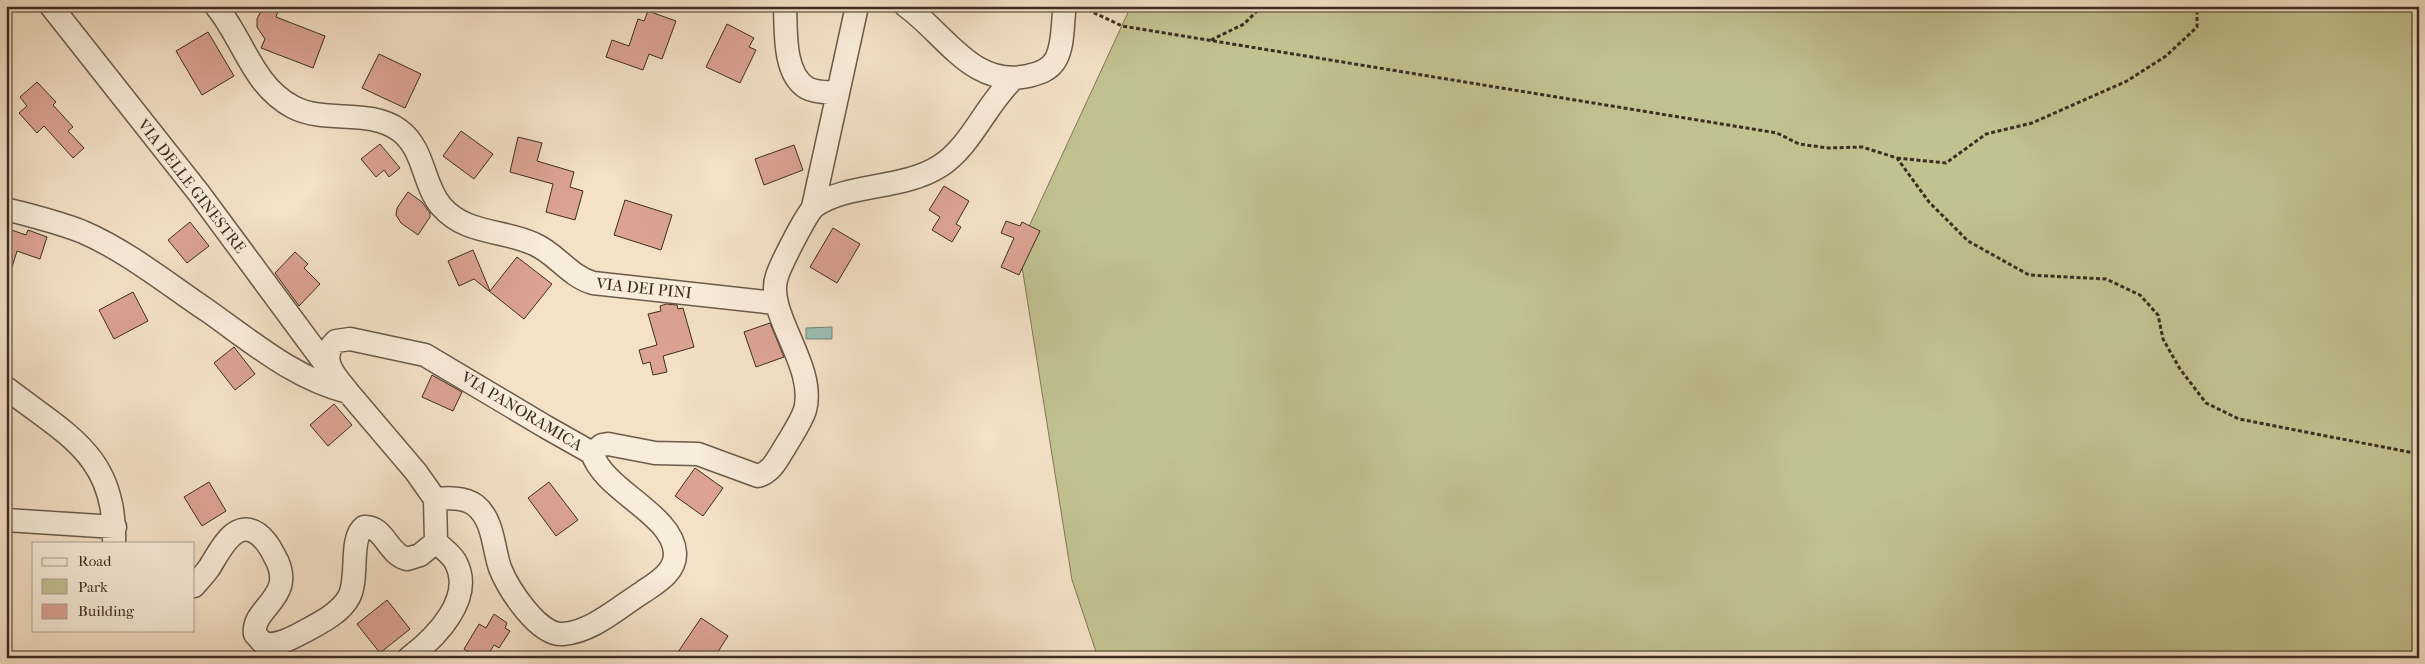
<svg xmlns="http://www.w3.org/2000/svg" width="2425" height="664" font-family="'IM FELL French Canon',serif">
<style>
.green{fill:#c2c190;stroke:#807859}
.water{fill:#9cbeb5;stroke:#76847a}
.building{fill:#dca393;stroke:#3d2e22}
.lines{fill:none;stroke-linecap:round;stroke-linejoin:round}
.minor-casing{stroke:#6b5b4b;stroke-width:25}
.path{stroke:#3d2e22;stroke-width:3;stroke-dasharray:4 2.5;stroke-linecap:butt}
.minor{stroke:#f8ecda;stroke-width:22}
.labels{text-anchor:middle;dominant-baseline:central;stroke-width:4;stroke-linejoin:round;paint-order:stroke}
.street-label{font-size:16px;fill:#3d2e22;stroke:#f8ecda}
</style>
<rect width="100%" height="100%" fill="#f4e1c6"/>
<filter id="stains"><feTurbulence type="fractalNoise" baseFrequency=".004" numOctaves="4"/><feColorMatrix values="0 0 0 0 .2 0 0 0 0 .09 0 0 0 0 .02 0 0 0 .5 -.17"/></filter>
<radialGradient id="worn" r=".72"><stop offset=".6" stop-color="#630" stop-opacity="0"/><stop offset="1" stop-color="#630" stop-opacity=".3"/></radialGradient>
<!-- green -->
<path class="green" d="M1131,6H2419V658H1098L1072,580L1019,248Z"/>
<!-- water -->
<path class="water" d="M832,327V339H806V328Z"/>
<!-- building -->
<path class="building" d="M269,7L279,8L276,17L325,36L313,68L261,48L265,39L257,27V19L262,9Z
M648,11L676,21L662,59L649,54L643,70L606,57L612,40L629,46L638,19L644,21Z
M727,24L754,38L749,47L756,50L740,83L706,67Z
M208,32L234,76L202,95L176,51Z
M379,54L421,74L405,108L362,88Z
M37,82L56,102L53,105L73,127L68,131L84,148L73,158L44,126L37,133L19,113L27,106L20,97Z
M461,131L493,154L474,179L443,156Z
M518,137L542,143L537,161L574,172L570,187L583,191L575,220L546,212L553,184L510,172Z
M380,144L400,168L389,177L384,170L376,177L361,159Z
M794,145L803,170L764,185L755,159Z
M944,186L969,201L956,224L961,227L952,242L932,230L940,217L929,210Z
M408,192L422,202L430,213V217L418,235L401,223L396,215L397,208Z
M625,200L672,215L661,250L614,235Z
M1006,221L1020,226L1022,222L1040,231L1019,275L1001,267L1014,238L1001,233Z
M190,222L209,246L187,263L168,240Z
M6,228L26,235L28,230L47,237L40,259L17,251L9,277L6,276Z
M833,228L860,244L837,283L810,267Z
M473,250L490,291L517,257L552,284L524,319L474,279L459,286L448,261Z
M295,252L308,264L304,268L320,284L299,306L275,273Z
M133,292L148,321L114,339L99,310Z
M666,304L677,305L678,309L683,308L694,347L663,356L667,372L653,375L650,362L643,364L639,350L657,345L648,314L661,311L660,306Z
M770,323L784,357L756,367L744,332Z
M234,347L255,374L235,390L214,363Z
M432,375L462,392L453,411L422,397Z
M334,404L352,425L328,446L310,425Z
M695,468L723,488L703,516L675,496Z
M209,482L226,511L202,526L184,497Z
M549,482L578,520L556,536L528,498Z
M387,600L410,629L380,653L357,624Z
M494,614L507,623L505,628L510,631L499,648L494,645L486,658H478L464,649L479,624L486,628Z
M701,618L728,636L714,658H674Z"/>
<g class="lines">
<defs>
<path id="minor" d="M51,6L198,192L329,369
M216,6C244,40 252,85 293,107C326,124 368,108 399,130C425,149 422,183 441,206C466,235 502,229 534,244C557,254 569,276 593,283L775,303
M785,6C786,30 783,74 807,88C816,93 829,92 838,93L857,6
M906,6C946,35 973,88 1028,76C1040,73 1050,70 1056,59C1064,44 1062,23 1065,6
M813,207L838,93
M6,209C32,216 58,222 83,232C127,251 168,284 208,311C252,342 295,379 348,392C337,378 317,359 336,341L350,339L425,355L546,427L592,453L602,445L608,444L655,453L698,454L758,476C772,472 778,458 785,447C792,435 801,422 805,410C817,365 764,313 777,276C781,264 807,212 815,206C847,183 903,190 940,166C971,146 985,106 1013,79
M6,388C67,435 117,456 114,543
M435,499C448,498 464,497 475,505C494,520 493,548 500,568C508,588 538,636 563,634C592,632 619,607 643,592C656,583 676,572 675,553C673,514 604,491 592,453
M6,520L115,527
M194,586C199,580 204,575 209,568C219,553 234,517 258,534C265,539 270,547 274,555C299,597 251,607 255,634L264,644C279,646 294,637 307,630C322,622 341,612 349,597C359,578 349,538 364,527C384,525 388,555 407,559L420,555L436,542L435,499L416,472L348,392
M409,658C435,638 476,598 455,561C450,553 442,548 436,542"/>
</defs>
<!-- minor casing -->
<use href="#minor" class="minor-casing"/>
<!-- path -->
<path class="path" d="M1082,7L1122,26L1777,133L1799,144L1828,148L1862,147L1897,158L1929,202L1968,241L2029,275L2106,279L2140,295L2158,315L2163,339L2180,369L2206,403L2239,419L2419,454
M1211,40L1244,24L1262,6
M1897,158L1946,163L1986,134L2032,123L2127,81L2166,56L2197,27V6"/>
<!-- minor -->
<use href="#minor" class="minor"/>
</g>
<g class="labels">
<!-- street labels -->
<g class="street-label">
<text transform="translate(192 186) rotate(52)">VIA DELLE GINESTRE</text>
<text transform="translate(644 288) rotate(6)">VIA DEI PINI</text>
<text transform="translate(522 411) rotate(31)">VIA PANORAMICA</text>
</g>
</g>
<!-- margin -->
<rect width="2425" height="664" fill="none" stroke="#f4e1c6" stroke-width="25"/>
<rect x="8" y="8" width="2410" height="649" fill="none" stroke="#3d2e22" stroke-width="2.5"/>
<rect x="12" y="12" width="2400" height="639" fill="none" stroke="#3d2e22"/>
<!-- legend -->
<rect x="32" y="542" width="162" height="90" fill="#f8ecda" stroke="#ada090"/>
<rect x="42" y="558" width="25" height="8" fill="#f8ecda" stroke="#ada090"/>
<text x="78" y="566" font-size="15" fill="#3d2e22">Road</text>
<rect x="42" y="579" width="25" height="15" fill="#c2c190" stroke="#ada090"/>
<text x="78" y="592" font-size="15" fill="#3d2e22">Park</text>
<rect x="42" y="604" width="25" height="15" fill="#dca393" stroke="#ada090"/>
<text x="78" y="616" font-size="15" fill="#3d2e22">Building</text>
<rect width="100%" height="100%" filter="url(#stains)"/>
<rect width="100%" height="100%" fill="url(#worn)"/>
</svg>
